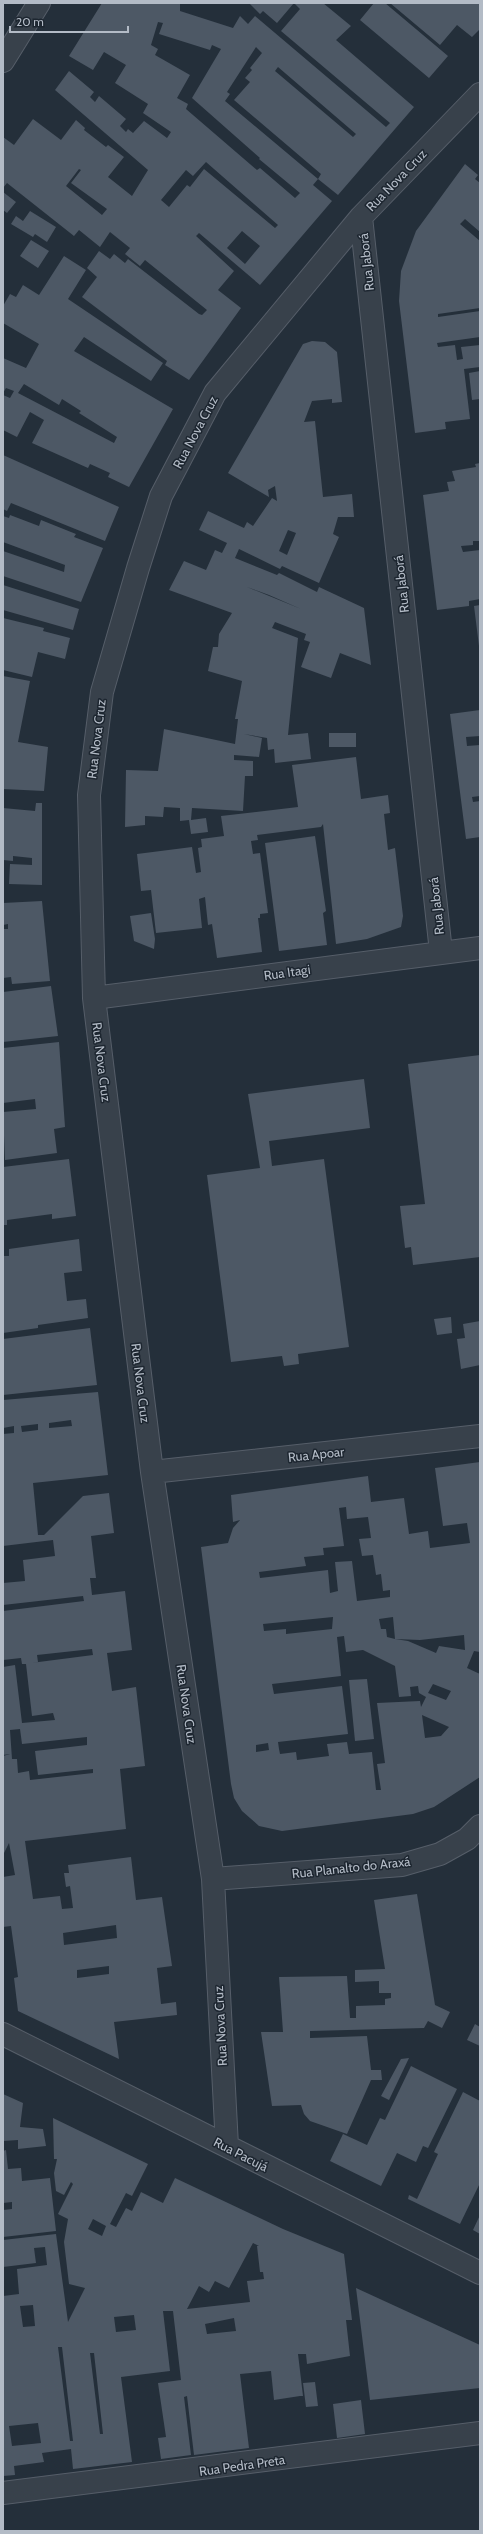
<svg xmlns="http://www.w3.org/2000/svg" width="483" height="2534" font-family="Cabin,sans-serif">
<style>
.building{fill:#4d5865;fill-rule:evenodd}
.lines{fill:none;stroke-linecap:round;stroke-linejoin:round}
.minor-casing{stroke:#565e69;stroke-width:24}
.minor{stroke:#38414b;stroke-width:22}
.labels{text-anchor:middle;dominant-baseline:central;stroke-width:3;stroke-linejoin:round;paint-order:stroke}
.street-label{font-size:13px;fill:#b3bbc6;stroke:#1d2630}
</style>
<rect width="100%" height="100%" fill="#242f3a"/>
<!-- building -->
<path class="building" d="M102,3H180V11L233,28L240,16L248,24L255,16L386,127L390,123L281,31L300,9L294,3L277,23L263,11L260,14L249,3H323L351,26L336,40L414,107L338,195L318,179L313,185L332,201L260,285L199,233L196,236L234,271L218,290L241,308L189,380L165,365L167,361L82,297L97,277L87,268L99,251L110,259L114,254L125,263L128,259L199,314L202,315L207,310L145,260L140,266L125,254L130,248L110,232L100,247L79,230L74,236L7,183L3,188V137L14,145L33,119L61,140L76,120L85,128L84,130L106,147L108,145L124,157L108,177L132,196L148,170L55,90L69,71L94,92L90,97L95,102L99,96L126,119L120,126L126,132L128,129L133,133L144,121L167,138L171,132L143,113L148,104L115,83L126,65L104,52L93,70L69,56ZM158,22L163,23L159,34L210,50L212,45L221,49L192,98L260,158L259,159L300,193L295,198L260,168L257,170L186,109L188,104L177,98L190,75L155,55L158,49L151,45ZM256,47L262,53L250,68L252,70L245,78L250,82L234,100L321,174L318,179L225,101L230,94L227,92ZM278,67L356,134L353,137L275,71ZM206,162L278,225L275,228L204,169L190,187L187,185L169,207L161,200L186,170L193,176ZM79,169L81,170L71,183L107,209L102,215L66,186ZM242,231L260,246L245,264L227,248Z
M374,3H385L448,56L429,78L360,20Z
M390,3H480V29L472,37L457,25L440,45Z
M465,164L478,175L475,179L480,183V232L465,219L460,224L480,241V308L438,314V317L480,311V337L437,343L438,347L455,345L457,360L463,359L461,347L480,345V367L464,369L470,419L445,422L446,429L415,433L399,301L401,271L416,231Z
M3,192L16,202L7,213L3,210Z
M30,211L56,227L47,242L35,234L33,237L11,224L16,216L23,221Z
M31,240L49,251L38,268L20,256Z
M64,256L86,270L68,299L163,363L151,381L84,337L74,351L173,409L129,487L108,477L110,473L90,464L88,468L32,443L44,420L30,412L17,437L3,430V395L10,398L14,391L6,388L3,393V358L26,368L39,344L3,323V306L10,294L16,297L23,285L39,295ZM24,384L59,405L62,399L81,411L79,413L117,437L114,443L18,393Z
M312,341L325,342L337,352L342,402L332,403V399L312,401L304,422L315,421L323,497L352,494L354,517H338L333,534L339,537L319,583L282,566L280,569L239,549L235,558L277,575L279,573L317,592L319,587L364,608L371,665L340,653L331,678L301,667L310,642L304,640L306,634L275,622L272,628L298,638L288,735L308,733L311,759L275,763L274,749L268,750L267,738L244,734L262,738L259,757L234,755V760L253,761V776H245L243,811L192,808L191,820L206,818L208,832L191,834L189,820L180,821V808L164,807L163,817L145,816V825L125,827L126,770L158,771L164,729L235,744L238,719H235L242,681L208,671L213,647H218L219,634L232,613L169,590L184,561L206,570L215,550L222,553L227,543L199,530L208,511L244,528L247,522L253,526L272,498L277,501L275,486L268,490L269,497L228,473L303,344ZM288,530L296,533L287,555L279,551ZM247,587L269,595L301,609Z
M480,371V399L472,400L469,373Z
M3,455L119,507L105,541L11,503L7,511L3,509Z
M480,463V541H473V545L461,546L463,552L480,550V599L469,601V606L437,610L423,495L449,491L447,482L455,481L452,471L476,467L475,464Z
M10,515L39,526L41,520L76,534L74,537L103,548L81,602L3,576V551L64,572L65,565L3,542V516L9,518Z
M3,585L79,609L73,630L3,610Z
M480,605V646H479L474,606Z
M3,618L44,628L43,631L70,638L65,659L38,652L32,677L3,670Z
M3,676L30,681L18,742L48,747L44,791L3,789Z
M480,710V736L466,737L467,746L480,745V796L472,797L473,802L480,801V837L466,839L450,714Z
M329,733H356V747H329Z
M356,757L361,799L388,795L390,813L384,814L388,850L395,848L403,916L401,927L367,939L336,944L323,824L321,827L257,835L258,840L251,841L253,854L260,853L268,913L260,914V918H258L262,952L217,958L212,924L208,925L205,897L199,899L202,928L156,933L151,890L141,891L137,854L192,847L196,873L201,872L198,848L202,847L201,839L224,836L221,816L298,807L292,765Z
M36,803H42V885L9,884L10,864L32,865V858L13,856V861L3,860V808L35,811Z
M315,836L326,911L323,913L327,945L279,951L265,843Z
M42,901L50,981L12,984L11,977L3,978V929H8V924L3,925V903Z
M151,913L155,939L154,949L134,941L130,916Z
M51,986L58,1036L3,1042V992Z
M59,1042L65,1127L54,1129L57,1153L5,1160L3,1112L36,1109L35,1099L3,1103V1048Z
M480,1055V1257L413,1265L411,1247L405,1248L400,1206L425,1204L408,1064Z
M364,1079L370,1128L269,1141L272,1166L324,1159L349,1347L298,1354L299,1364L284,1366L282,1356L231,1362L207,1175L260,1168L248,1094Z
M69,1159L76,1216L52,1219V1214L7,1220V1225H3V1167Z
M79,1239L82,1271L64,1273L67,1301L86,1299L88,1318L38,1325V1328L3,1333V1256H9V1249Z
M451,1317L452,1333L437,1335L434,1319Z
M480,1321V1365L461,1369L457,1339L465,1338L463,1324Z
M90,1328L97,1385L3,1395V1339Z
M98,1392L108,1475L33,1483L38,1535H44L83,1496L109,1493L114,1533L91,1536L96,1578H90L92,1595L125,1591L132,1650L107,1653L112,1691L136,1687L145,1766L120,1769L126,1829L25,1841L33,1899L60,1896L62,1909L73,1908L70,1886L66,1887L64,1873H69L68,1865L131,1857L136,1900L162,1897L172,1966L157,1968L161,2004L176,2002L177,2015L114,2022L119,2059L18,2011L14,1978L18,1977L11,1926L3,1927V1877L15,1875L9,1843L3,1855V1756L10,1754L3,1755V1667L15,1665L22,1723L55,1720L53,1713L32,1716L26,1664H22L21,1658L3,1660V1611L84,1601L83,1596L3,1605V1583L25,1581L23,1560L55,1556L53,1540L3,1546V1434L14,1433V1426L3,1428V1400ZM71,1420L72,1426L49,1428V1423ZM38,1424V1430L22,1432L21,1426ZM92,1649L93,1655L31,1663L38,1662L37,1655ZM20,1729L22,1744L87,1737V1745L35,1751L38,1775L93,1769V1773L30,1780L29,1771L18,1773L17,1759H12L10,1730ZM116,1925L117,1938L64,1945L63,1933ZM109,1966V1974L77,1978V1970Z
M480,1462V1652L474,1651L467,1668L480,1674V1777L434,1807L413,1814L282,1831L259,1826L242,1811L234,1798L231,1784L201,1547L228,1543L233,1528L240,1520L233,1522L231,1495L368,1476L371,1502L404,1498L409,1534L428,1531L430,1548L470,1543L467,1523L443,1526L435,1468ZM346,1507L347,1519L368,1517L371,1538L359,1539L362,1556L373,1555L376,1575L381,1574L383,1591L390,1590V1597L357,1601L352,1561L335,1562L338,1591L330,1593L328,1570L260,1578L259,1572L306,1566L304,1557L324,1555L323,1548L344,1546L339,1508ZM333,1617L332,1629L286,1634V1629L264,1631L263,1624ZM393,1617L395,1639L420,1640L464,1635L465,1650L439,1646L436,1653L408,1641L395,1639L387,1637L386,1629H381L379,1619ZM344,1636L346,1652L363,1650L395,1666L399,1697L411,1696L410,1687L418,1686L419,1693L426,1697L421,1707L420,1701L377,1703L385,1763L377,1764L381,1790H376L372,1752L349,1754L347,1742L327,1744L329,1756L297,1760L296,1752L280,1754L279,1749L278,1742L348,1734L342,1686L274,1694L272,1684L341,1676L337,1637ZM433,1684L451,1691L446,1700L428,1693ZM422,1715L449,1727L441,1736L425,1738ZM268,1743L269,1750L256,1752V1745Z
M367,1679L374,1739L355,1741L349,1680Z
M417,1894L435,2005L450,2012L442,2028L428,2021L424,2028L310,2031V2038L367,2036L371,2070H381L382,2080H371L347,2134L310,2121L304,2114L301,2105L272,2106L261,2032H283L279,1977L347,1976L350,2018H356V2006L385,2005V1999L391,1998V1993H379V1981L355,1982V1970L385,1969L374,1900Z
M475,2024L480,2027V2046L467,2040Z
M409,2058L389,2100L381,2096L401,2059Z
M411,2066L457,2089L428,2148L423,2146L416,2162L397,2153L381,2186L330,2161L343,2134L367,2145L380,2118L385,2120Z
M463,2092L480,2101V2183L460,2224L408,2199L409,2195L417,2199L438,2154L434,2152Z
M3,2094L23,2103L20,2127L43,2129L46,2146L18,2149V2140L3,2141Z
M53,2118L148,2164L132,2196L126,2193L110,2224L116,2227L126,2208L132,2211L141,2192L163,2203L175,2178L283,2229L344,2254L352,2320H346L350,2356L307,2364L306,2354H298L303,2396H300L274,2400L271,2371L240,2374L249,2448L194,2455L187,2396L184,2397L191,2455L161,2459L158,2438L166,2437L158,2383L181,2380L173,2311H163L170,2371L121,2377L132,2462L73,2469L71,2449L42,2453L44,2462L14,2466L15,2475L3,2476V2296L19,2294L17,2269L47,2265L45,2247L34,2248L36,2263L3,2267V2240L56,2234L68,2322L85,2288L69,2284L64,2242L68,2219L58,2214L73,2184L71,2182L64,2195L56,2191L54,2173L57,2159H54ZM93,2219L106,2226L102,2236L88,2229ZM253,2243L259,2246H257L260,2272H263L264,2279L247,2281L250,2302L187,2309L199,2286L209,2292L215,2281L229,2288ZM33,2305L35,2326L23,2327L20,2306ZM134,2315L136,2330L116,2332L114,2317ZM234,2318L236,2331L207,2334L205,2324ZM58,2347H62L73,2441H70ZM90,2353H94L103,2434H100ZM38,2423L41,2443L12,2446L9,2426Z
M6,2150L8,2169L21,2168L22,2181L50,2178L56,2231L3,2237V2210L12,2209V2202L3,2203V2151Z
M480,2215V2234L473,2230Z
M356,2288L480,2345V2388L370,2400Z
M315,2382L318,2406L306,2407L303,2383Z
M361,2400L365,2434L337,2438L333,2404Z"/>
<g class="lines">
<defs>
<path id="minor" d="M3,61L39,3
M361,217L441,952
M94,998L480,948
M152,1472L480,1436
M213,1879L402,1865L440,1854L467,1839L480,1826
M3,2034L480,2273
M227,2146L213,1879L152,1472L94,998L89,795L102,692L138,568L161,496L215,393L361,217L480,94
M3,2493L480,2433"/>
</defs>
<!-- minor casing -->
<use href="#minor" class="minor-casing"/>
<!-- minor -->
<use href="#minor" class="minor"/>
</g>
<g class="labels">
<!-- street labels -->
<g class="street-label">
<text transform="translate(396 180) rotate(-46)">Rua Nova Cruz</text>
<text transform="translate(366 262) rotate(-96)">Rua Jaborá</text>
<text transform="translate(195 432) rotate(-62)">Rua Nova Cruz</text>
<text transform="translate(401 584) rotate(-96)">Rua Jaborá</text>
<text transform="translate(96 739) rotate(-83)">Rua Nova Cruz</text>
<text transform="translate(436 906) rotate(-96)">Rua Jaborá</text>
<text transform="translate(287 972) rotate(-8)">Rua Itagi</text>
<text transform="translate(102 1062) rotate(83)">Rua Nova Cruz</text>
<text transform="translate(141 1383) rotate(83)">Rua Nova Cruz</text>
<text transform="translate(316 1454) rotate(-6)">Rua Apoar</text>
<text transform="translate(187 1704) rotate(82)">Rua Nova Cruz</text>
<text transform="translate(351 1867) rotate(-6)">Rua Planalto do Araxá</text>
<text transform="translate(220 2026) rotate(-93)">Rua Nova Cruz</text>
<text transform="translate(241 2154) rotate(27)">Rua Pacujá</text>
<text transform="translate(242 2465) rotate(-8)">Rua Pedra Preta</text>
</g>
</g>
<!-- border -->
<rect width="483" height="2534" fill="none" stroke="#b3bbc6" stroke-width="8"/>
<!-- scale -->
<path d="M10 26v6h118v-6" fill="none" stroke="#b3bbc6" stroke-width="2"/>
<text x="16" y="26" font-size="12" fill="#b3bbc6" stroke="#1d2630" stroke-width="3" paint-order="stroke">20 m</text>
</svg>
